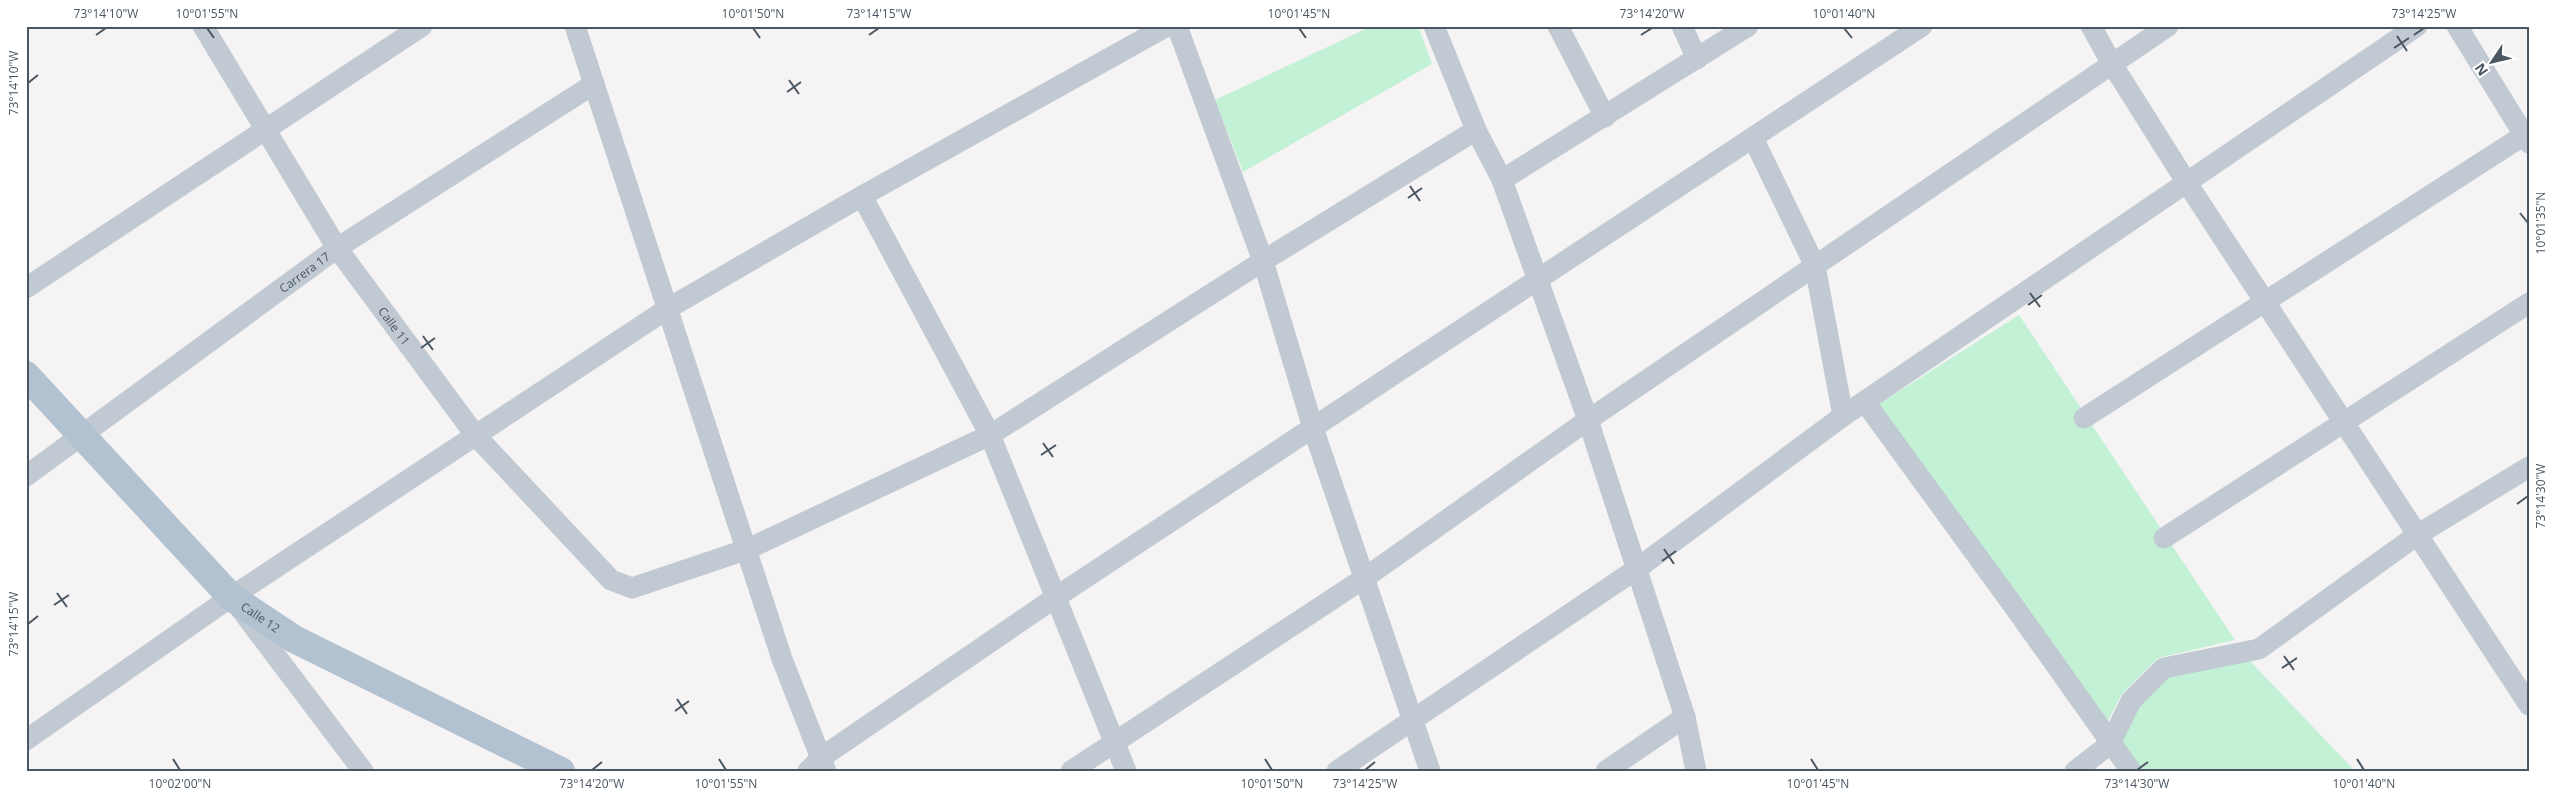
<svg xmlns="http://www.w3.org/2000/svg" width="2555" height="797" font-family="'Open Sans',sans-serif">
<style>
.green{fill:#c3f1d5}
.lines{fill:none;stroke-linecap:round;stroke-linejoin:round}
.minor{stroke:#c1cad2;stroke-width:21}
.major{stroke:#b3c2d1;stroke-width:28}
.ticks{fill:none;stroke:#4a5661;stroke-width:2}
.labels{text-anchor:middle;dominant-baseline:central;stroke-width:4;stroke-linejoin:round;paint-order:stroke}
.street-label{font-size:12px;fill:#4a5661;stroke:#fff}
.neatline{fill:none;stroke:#4a5661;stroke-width:2}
.ticks-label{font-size:12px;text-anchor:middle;fill:#4a5661}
</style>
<rect width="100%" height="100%" fill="#f5f3f3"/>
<!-- green -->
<path class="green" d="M1372,26H1418L1432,64L1243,172L1215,100Z
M2019,315L2235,640L2158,658L2122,694L2105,726L1879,404Z
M2249,660L2355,771H2141L2120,744L2139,707L2167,676Z"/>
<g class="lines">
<!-- minor -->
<g class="minor">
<path id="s1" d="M203,26L337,248L476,436L611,580L632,588L748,549L990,435L1263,261L1476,130"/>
<path d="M575,26L782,659L826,771"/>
<path d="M1177,26L1263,261L1313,428L1430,771"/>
<path d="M1434,26L1476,130L1502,180L1588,420L1685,717L1696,771"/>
<path d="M1558,26L1605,117"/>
<path d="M1682,26L1697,59"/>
<path d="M2091,26L2112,64L2187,183L2529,705"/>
<path d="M2457,26L2529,143"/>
<path d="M1753,138L1815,266L1843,416"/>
<path d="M1502,180L1748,26"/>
<path d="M862,196L990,435L1126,771"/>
<path d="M26,288L422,26"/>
<path d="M1865,402L2018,612L2131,771"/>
<path d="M2084,418L2529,132"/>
<path id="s2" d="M26,476L337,248L594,84"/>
<path d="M2164,538L2529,303"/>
<path d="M239,607L363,771"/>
<path d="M26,740L231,597L667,309L862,196L1167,26"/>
<path d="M808,771L822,757L1056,597L1922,26"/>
<path d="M1071,771L1366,577L1588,420L2168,26"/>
<path d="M1337,771L1638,568L1843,416L2417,26"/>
<path d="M1606,771L1685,717"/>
<path d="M2075,771L2110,744L2131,701L2164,668L2259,649L2417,535L2529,467"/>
</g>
<!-- major -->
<path class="major" id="s3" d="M26,375L231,597L294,639L561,771"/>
</g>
<!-- ticks -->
<path class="ticks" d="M207,28L214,38M753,28L760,38M1299,28L1306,38M1844,28L1852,38M96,35L106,28M869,35L879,28M1641,35L1652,28M2414,35L2424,28M2397,36L2407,51M2394,48L2409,38M789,80L799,94M28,83L38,75M787,92L801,82M1410,186L1420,201M1408,198L1422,188M2520,213L2528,223M2030,293L2040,307M2028,305L2042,295M423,336L433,350M421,348L435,338M1043,443L1053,457M1041,455L1056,445M2517,504L2528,496M1664,549L1674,564M1662,561L1676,551M57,593L67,607M54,605L69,595M28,624L38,616M2284,656L2294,670M2282,668L2297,658M677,699L687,714M675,711L689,701M173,759L180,770M719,759L726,770M1265,759L1272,770M1811,759L1818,770M2357,759L2364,770M592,770L602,762M1365,770L1375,762M2137,770L2148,762"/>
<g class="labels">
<!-- street labels -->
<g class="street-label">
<text stroke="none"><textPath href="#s2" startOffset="345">Carrera 17</textPath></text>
<text stroke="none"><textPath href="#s1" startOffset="356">Calle 11</textPath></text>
<text stroke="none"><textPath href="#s3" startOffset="338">Calle 12</textPath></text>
</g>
</g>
<!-- border -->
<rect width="2555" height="797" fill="none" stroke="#ffffff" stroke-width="55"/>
<!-- north arrow -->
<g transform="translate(2492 62) rotate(235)" stroke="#ffffff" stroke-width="4" paint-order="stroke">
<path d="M0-4L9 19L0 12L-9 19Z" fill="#4a5661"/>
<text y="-8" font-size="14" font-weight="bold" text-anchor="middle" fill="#4a5661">N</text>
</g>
<rect x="28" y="28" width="2500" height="742" class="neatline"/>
<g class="ticks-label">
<text x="106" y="18">73°14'10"W</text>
<text x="207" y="18">10°01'55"N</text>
<text x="753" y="18">10°01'50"N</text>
<text x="879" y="18">73°14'15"W</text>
<text x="1299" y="18">10°01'45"N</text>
<text x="1652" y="18">73°14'20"W</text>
<text x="1844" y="18">10°01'40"N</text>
<text x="2424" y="18">73°14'25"W</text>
<text transform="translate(14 83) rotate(-90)" y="4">73°14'10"W</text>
<text transform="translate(2541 223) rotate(-90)" y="4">10°01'35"N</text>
<text transform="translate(2541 496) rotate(-90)" y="4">73°14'30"W</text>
<text transform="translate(14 624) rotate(-90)" y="4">73°14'15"W</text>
<text x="180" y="788">10°02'00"N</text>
<text x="592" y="788">73°14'20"W</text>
<text x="726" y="788">10°01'55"N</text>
<text x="1272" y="788">10°01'50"N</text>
<text x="1365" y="788">73°14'25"W</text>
<text x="1818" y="788">10°01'45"N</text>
<text x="2137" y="788">73°14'30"W</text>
<text x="2364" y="788">10°01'40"N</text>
</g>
</svg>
